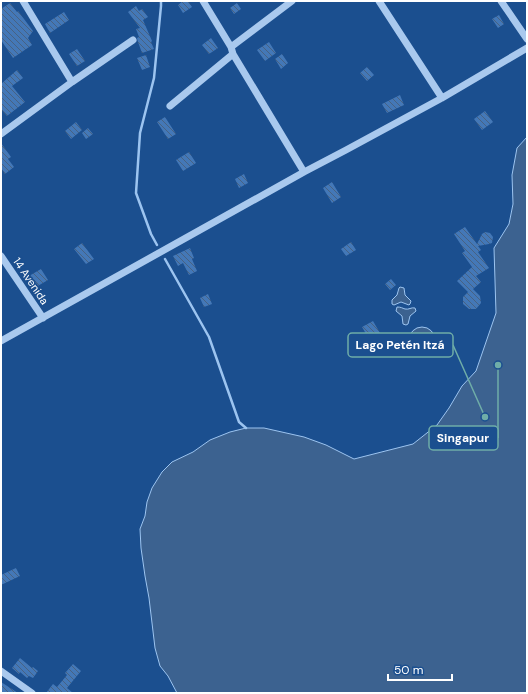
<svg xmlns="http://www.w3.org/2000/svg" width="528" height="694" font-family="'DM Sans',sans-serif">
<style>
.water{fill:#3c6290;stroke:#9cc4f0}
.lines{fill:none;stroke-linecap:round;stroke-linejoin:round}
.stream{stroke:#9cc4f0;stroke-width:2.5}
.building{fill:url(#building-back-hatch)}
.minor{stroke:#a9c9ee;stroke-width:7}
.labels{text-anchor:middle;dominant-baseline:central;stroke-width:3.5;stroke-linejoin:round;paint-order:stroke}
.street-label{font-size:11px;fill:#fff;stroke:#1b4f8f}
.leader{fill:none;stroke:#6fada8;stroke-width:1.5}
.callout-dot{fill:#6fada8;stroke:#1b4f8f;stroke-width:1.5}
.callout{fill:#1b4f8f;stroke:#6fada8;stroke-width:1.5}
.callout-label{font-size:12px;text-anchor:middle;font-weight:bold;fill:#fff}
</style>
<defs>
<pattern id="building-back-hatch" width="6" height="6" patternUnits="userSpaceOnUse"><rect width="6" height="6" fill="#4478b7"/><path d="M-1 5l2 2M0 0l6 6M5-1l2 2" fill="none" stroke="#486282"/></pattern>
</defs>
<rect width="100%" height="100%" fill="#1b4f8f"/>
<!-- water -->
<path class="water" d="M527,137V693H177L168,676L160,666L155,648L149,598L145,576L141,548L140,529L145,516L147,502L152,488L162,472L172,462L193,452L210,440L230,432L246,428H264L304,437L326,445L354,459L413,444L437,425L449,408L462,386L476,371L496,313L494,248L509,224L513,204L512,175L517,148Z
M400,287L404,288L405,295L411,301L410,304L409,305L401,302L394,305L392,304V300L397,295L399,288Z
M397,307C401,307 402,308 405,309C409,310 411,307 415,308L416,311L410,316L408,324L406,325L403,324L402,316L396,311Z
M409 340a13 13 0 1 1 26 0a13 13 0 1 1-26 0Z"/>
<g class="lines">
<!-- stream -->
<path class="stream" d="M157,245L151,234L136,193L140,133L154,78L161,6V1
M165,259L209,337L239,422L246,428"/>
</g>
<!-- building -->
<path class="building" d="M183,1H188L192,7L183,13L178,5Z
M10,3L17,12L18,11L33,31L28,38L32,45L13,58L1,40V9Z
M237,3L241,9L234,14L230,8Z
M136,6L139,11L142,9L148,17L143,20L152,41L151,42L154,49L142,53L138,42L137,38L139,37L136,29L140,28L128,12Z
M64,12L69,20L50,33L45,24Z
M499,15L504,24L498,28L492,19Z
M211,38L218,48L209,54L202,45Z
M269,42L276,53L265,61L257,50Z
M77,49L85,61L77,66L69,54Z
M282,54L288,63L281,69L275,59Z
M146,55L150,67L142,70L137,58Z
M367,67L374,75L367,81L360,73Z
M17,70L23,78L12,86L25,102L7,116L1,109V84Z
M400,95L404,105L387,113L382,104Z
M485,111L493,122L482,130L474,119Z
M165,117L176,134L168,139L157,122Z
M76,122L82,130L71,139L65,131Z
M88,128L93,134L86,139L82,133Z
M1,143L11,157L8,159L14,167L5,174L1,168Z
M189,152L196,163L183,171L176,160Z
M244,174L248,183L239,188L235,179Z
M332,182L341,197L332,203L323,188Z
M465,227L477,244L482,234L485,232L490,233L493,237L492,243L489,244L478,246L481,250L478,252L489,268L476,276L481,282L473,289L480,296L481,303L476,309H469L463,304V297L468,292L457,281L472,267L462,253L465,251L454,234Z
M351,242L356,250L346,256L341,249Z
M82,243L94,259L86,264L74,249Z
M190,248L194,258L192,259L197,271L189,275L183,263L178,266L173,256Z
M41,269L48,280L36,287L29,276Z
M391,279L396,285L390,290L385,284Z
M208,294L212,304L204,307L200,298Z
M373,321L380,333L369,339L362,327Z
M16,568L20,576L1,585V575Z
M20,658L32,668L33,667L38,671L33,678L29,676L27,678L20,672L19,674L12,668Z
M73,664L81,671L67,688L73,693H46L53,684L57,687L67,675L65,673Z
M1,682L18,693H1Z"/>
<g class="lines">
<!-- minor -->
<path class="minor" d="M23,1L72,82
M203,1L231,47L233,54L304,172
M379,1L442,98
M501,1L527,39
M231,47L292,1
M170,106L233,54
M1,134L72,82L133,40
M1,256L43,318
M1,341L304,172L346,150L442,98L527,48
M1,671L32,693"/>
</g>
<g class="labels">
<!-- street labels -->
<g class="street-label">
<text transform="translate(31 281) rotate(56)">14 Avenida</text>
</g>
</g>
<!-- callouts -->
<path class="leader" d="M485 417L453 345M498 365L498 438"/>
<g class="callout-dot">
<circle cx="485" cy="417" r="4"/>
<circle cx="498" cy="365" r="4"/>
</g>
<g class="callout">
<rect x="348" y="333" width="105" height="24" rx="4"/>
<rect x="429" y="426" width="69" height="24" rx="4"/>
</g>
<g class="callout-label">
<text x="400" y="349">Lago Petén Itzá</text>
<text x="463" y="442">Singapur</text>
</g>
<!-- border -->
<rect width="528" height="694" fill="none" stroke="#ffffff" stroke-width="4"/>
<!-- scale -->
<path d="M388 674v6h64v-6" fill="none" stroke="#ffffff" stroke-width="2"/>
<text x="394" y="674" font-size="12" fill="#ffffff" stroke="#1b4f8f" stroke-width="3" paint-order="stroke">50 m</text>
</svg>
